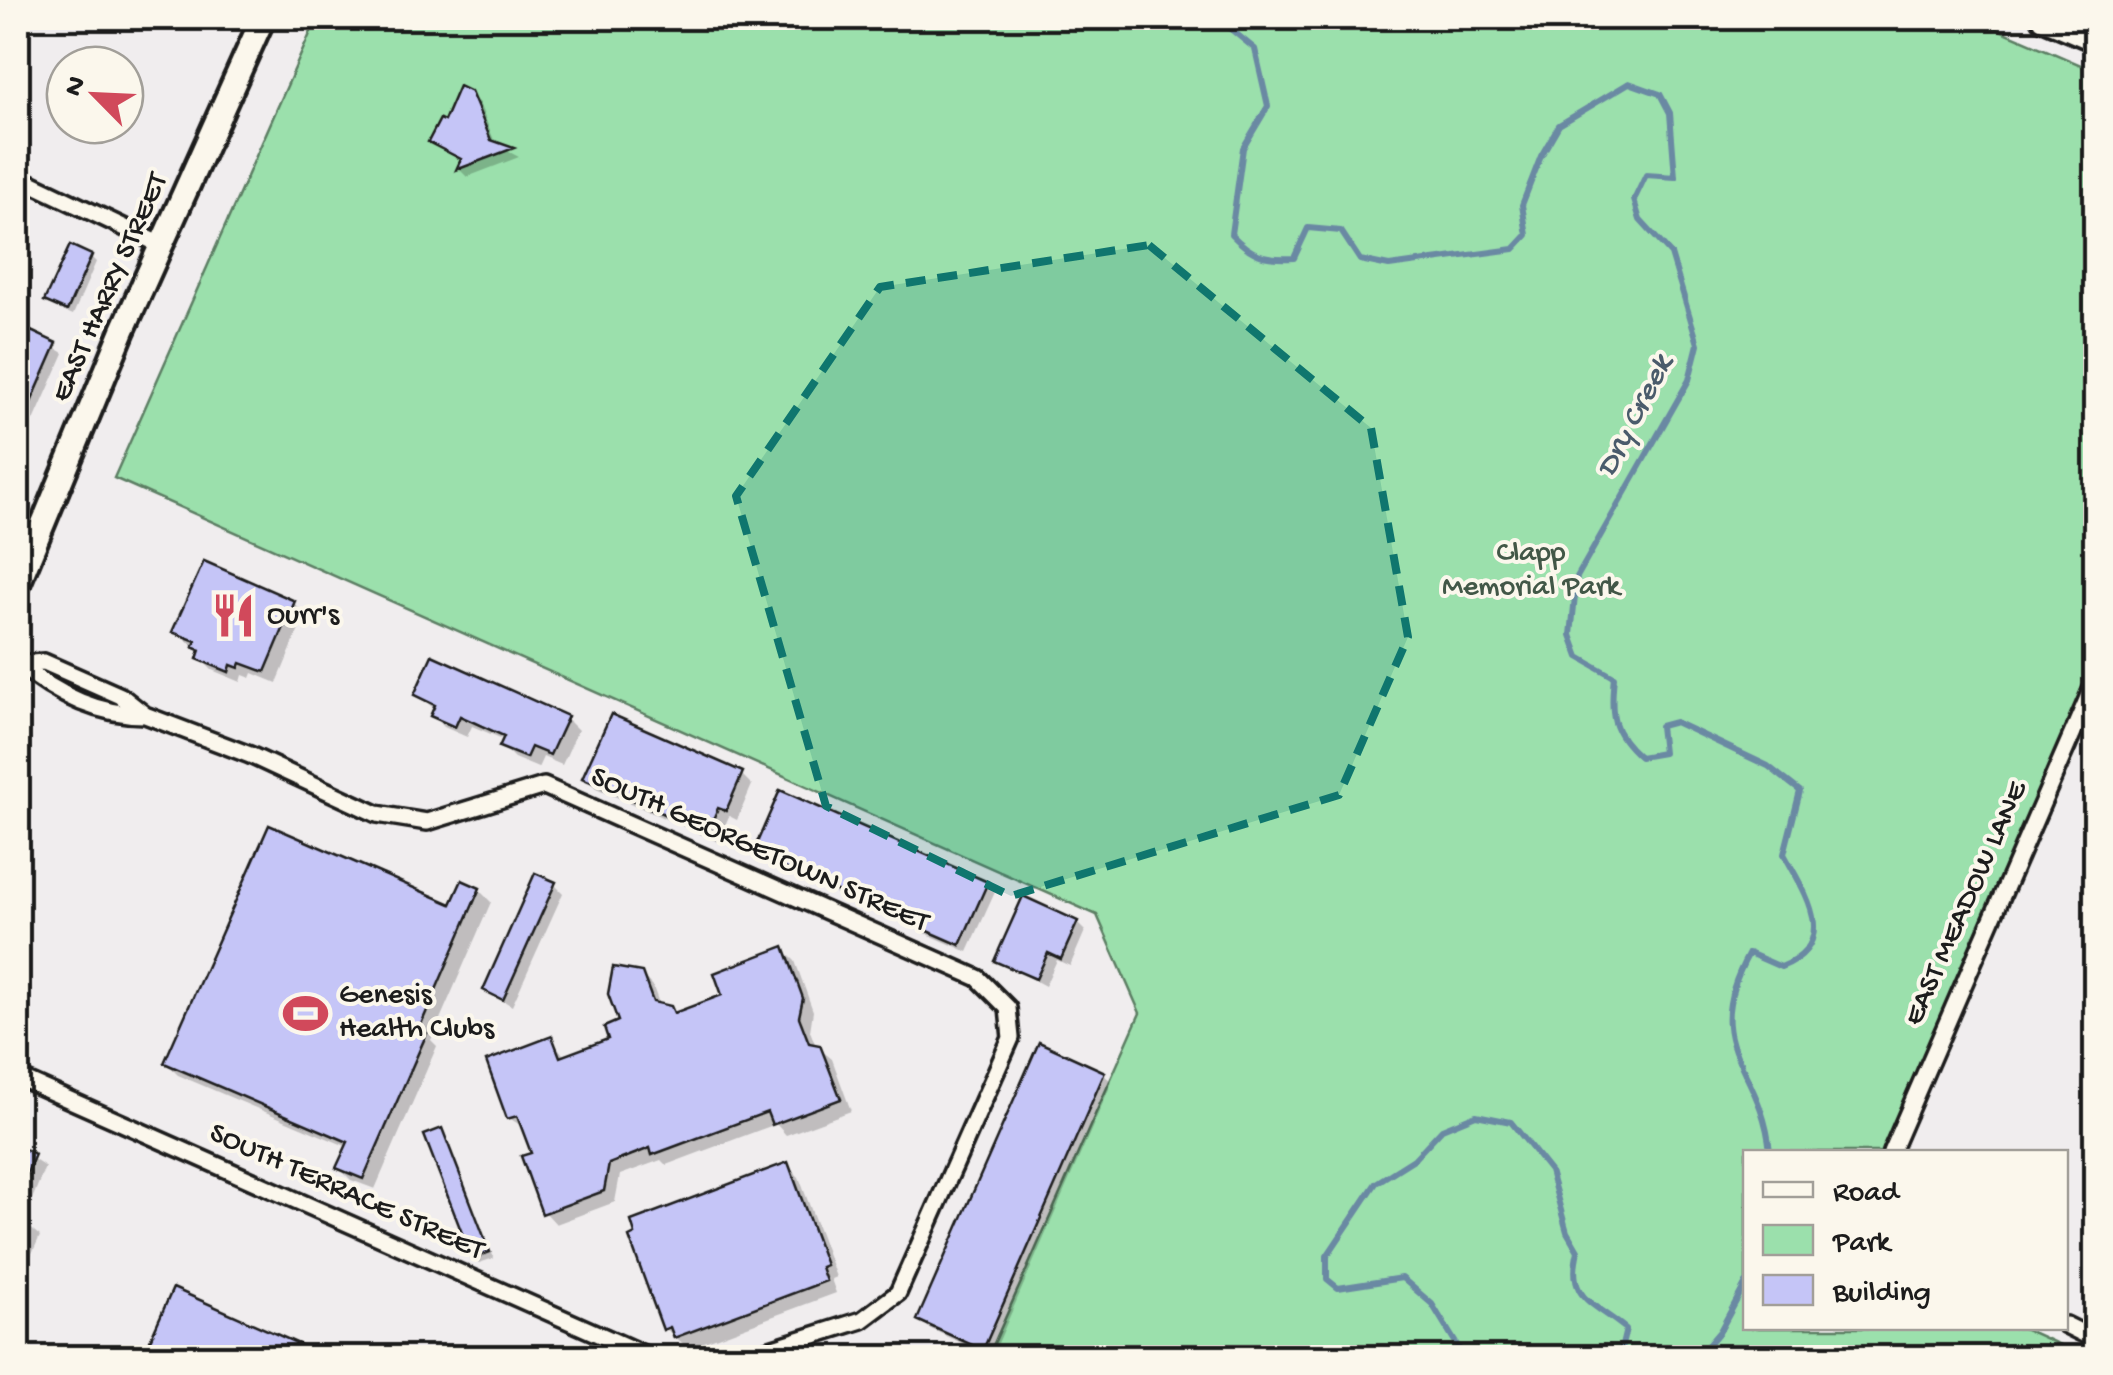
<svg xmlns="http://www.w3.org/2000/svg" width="2113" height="1375" font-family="'Gochi Hand',sans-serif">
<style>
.green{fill:#9be0ac;stroke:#5c7e64;stroke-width:2.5}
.shadow{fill:#0003}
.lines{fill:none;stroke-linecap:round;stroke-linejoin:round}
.stream{stroke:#6b89a3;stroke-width:6}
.building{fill:#c5c5f7;stroke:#1c1c1c;stroke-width:2.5}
.minor-casing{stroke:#1c1c1c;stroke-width:22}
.secondary-casing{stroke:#1c1c1c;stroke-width:30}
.minor{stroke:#fbf7ec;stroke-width:15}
.secondary{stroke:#fbf7ec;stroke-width:22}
.marked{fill:#0f766e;fill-opacity:0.2;stroke:#0f766e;stroke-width:8;stroke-dasharray:20 12;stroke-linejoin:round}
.labels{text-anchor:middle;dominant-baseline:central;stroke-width:8;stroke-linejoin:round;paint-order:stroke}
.street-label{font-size:30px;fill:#1c1c1c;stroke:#fbf7ec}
.park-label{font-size:30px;fill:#425747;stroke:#fbf7ec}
.poi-label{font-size:30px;fill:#1c1c1c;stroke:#fbf7ec;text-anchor:start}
.water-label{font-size:32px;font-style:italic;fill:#4a5b6b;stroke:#fbf7ec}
</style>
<rect width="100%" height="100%" fill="#f0edee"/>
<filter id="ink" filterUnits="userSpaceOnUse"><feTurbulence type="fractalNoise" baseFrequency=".01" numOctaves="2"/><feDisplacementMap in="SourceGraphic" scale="20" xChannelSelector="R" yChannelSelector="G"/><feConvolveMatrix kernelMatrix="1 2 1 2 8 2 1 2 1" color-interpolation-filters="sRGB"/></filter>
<g filter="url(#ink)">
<!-- green -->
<path class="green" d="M317,18H1972L2095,71V661L1881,1152H1746V1328H2023L2086,1357H988L1140,1013L1097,915L114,478Z"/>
<!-- shadow -->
<path class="shadow" d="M470,94L479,103L496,145L519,157L467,177L459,169L462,162L431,142Z
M91,257L96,262L73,315L53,306L47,301Z
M32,334L64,353L34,421L18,413V368Z
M294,603L305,615L277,683L253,673L251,678L243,675L241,682L212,670L200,658L202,653L175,631Z
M417,695L566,718L578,730L562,765L543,757L538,768L514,758L502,746L505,740L472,726L467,737L444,727L433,715L435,709Z
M741,774L752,785L737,820L729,816L718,842L596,788L585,777Z
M755,853L987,884L995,892L968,952L764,862Z
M554,884L563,893L512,1006L486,990Z
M479,890L491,902L431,1040L437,1046L375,1189L351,1180L339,1168L348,1147L178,1075L166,1063Z
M1077,923L1085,931L1070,966L1057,960L1045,986L997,960Z
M783,949L795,961L813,1011L810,1031L816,1046L832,1059L851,1111L786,1135L776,1124L666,1165L661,1160L620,1175L615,1202L556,1224L545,1212L525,1128L509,1118L551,1039L566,1058L612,1040L641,974L653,987L660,1006L677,1015L725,997Z
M1103,1074L1112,1082L992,1357L929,1328L920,1320Z
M442,1131L494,1258L479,1263L474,1258Z
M18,1149L45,1167L23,1222L40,1236L19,1282Z
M787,1165L799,1177L836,1277L831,1279L836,1293L688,1348L665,1328Z"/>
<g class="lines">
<!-- stream -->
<path class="stream" d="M1217,18L1255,49L1268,106L1243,148L1231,234C1251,255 1265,260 1294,258L1308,228L1341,231L1360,260L1389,266L1514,249L1527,235L1522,205L1541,156L1559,125L1629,83L1660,94L1670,113L1675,177L1646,175L1634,200L1640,220L1671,254L1698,344L1689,380L1577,577L1571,635L1579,657L1614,677C1610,714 1611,732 1640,757L1663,753L1660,726L1675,722L1768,766L1800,791L1784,854C1805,893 1841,943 1781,967L1749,953C1696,1049 1762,1063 1770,1152
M1465,1358L1432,1304L1402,1278L1338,1288L1327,1279V1256L1376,1183L1414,1159L1442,1129L1476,1115L1511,1122L1550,1171L1567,1232L1578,1251C1566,1299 1592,1301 1626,1329L1619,1358
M1697,1358L1720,1331L1746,1283"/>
</g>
<!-- building -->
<path class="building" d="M459,86L471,92L491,140L514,148L456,170L461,159L428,142L440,119L444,121Z
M70,245L92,255L67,311L44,301Z
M31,331L57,343L18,432V362Z
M204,561L295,601L265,672L241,663L239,668L231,665L229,672L197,659L200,650L193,647L196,641L172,632Z
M432,655L568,716L550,755L531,747L526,758L499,747L504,736L460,716L455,727L430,716L435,705L414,695Z
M611,714L743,772L726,811L718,808L707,833L582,778Z
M780,790L988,882L960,945L752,854Z
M269,825L451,904L462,880L480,888L419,1029L427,1033L363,1179L336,1168L348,1142L164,1063Z
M535,873L556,882L503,1000L483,990Z
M1023,896L1078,921L1061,959L1048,953L1036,979L994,961Z
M784,946L803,998L799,1017L809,1043L820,1045L841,1099L772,1125L767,1112L652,1155L650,1148L609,1164L604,1191L542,1214L521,1156L531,1153L517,1116L507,1119L486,1061L552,1036L560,1057L608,1039L604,1027L618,1021L608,994L613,967L642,972L653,1002L671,1006L674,1013L722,995L714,973Z
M1039,1042L1105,1072L983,1350L917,1320Z
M442,1128L490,1252L472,1259L424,1135Z
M18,1146L35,1154L18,1195Z
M788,1162L826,1265L821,1267L826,1281L674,1338L670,1327L663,1330L629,1237L635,1234L631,1221Z
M173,1288L330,1358H142Z"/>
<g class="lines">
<defs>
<path id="minor" d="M18,177L161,245
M18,663C54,693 97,715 145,715
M20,664L44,662L121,696L145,715L250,755L377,814L427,822L544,786L978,978L1008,1008L1011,1038L898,1293L862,1320L742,1358
M18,1077L652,1358
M1891,1152L2096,679
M2066,1325L2096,1340"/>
<path id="secondary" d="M2044,18L2096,40
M18,584L123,330L263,18"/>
</defs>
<!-- minor casing -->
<use href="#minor" class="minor-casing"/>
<!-- secondary casing -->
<use href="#secondary" class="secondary-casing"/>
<!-- minor -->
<use href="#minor" class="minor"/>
<!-- secondary -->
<use href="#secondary" class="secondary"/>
</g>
</g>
<!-- marked area -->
<path class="marked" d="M1149,245L1371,428L1408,637L1339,795L1011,896L826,806L736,496L880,287Z"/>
<!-- icons -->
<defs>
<symbol id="restaurant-bare" viewBox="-9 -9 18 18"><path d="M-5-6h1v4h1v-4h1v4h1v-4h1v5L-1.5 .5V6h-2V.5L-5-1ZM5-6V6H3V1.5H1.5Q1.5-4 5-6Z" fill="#d1495b" stroke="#fbf7ec" stroke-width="2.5" paint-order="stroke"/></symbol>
<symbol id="stadium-bare" viewBox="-9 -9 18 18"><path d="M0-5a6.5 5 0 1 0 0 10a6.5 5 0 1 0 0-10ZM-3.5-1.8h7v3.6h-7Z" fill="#d1495b" stroke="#fbf7ec" stroke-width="2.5" paint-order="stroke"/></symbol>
</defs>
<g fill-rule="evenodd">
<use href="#restaurant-bare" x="202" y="584" width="63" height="63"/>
<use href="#stadium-bare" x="274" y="982" width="63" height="63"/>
</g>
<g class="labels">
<!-- street labels -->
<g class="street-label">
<text transform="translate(111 288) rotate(-66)">EAST HARRY STREET</text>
<text transform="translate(759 851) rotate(24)">SOUTH GEORGETOWN STREET</text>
<text transform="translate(1967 904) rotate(-66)">EAST MEADOW LANE</text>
<text transform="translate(346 1193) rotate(24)">SOUTH TERRACE STREET</text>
</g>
<!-- park labels -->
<g class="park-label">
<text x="1531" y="554">Clapp<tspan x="1531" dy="34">Memorial Park</tspan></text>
</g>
<!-- poi labels -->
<g class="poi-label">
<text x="267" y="616">Ourr's</text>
<text x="339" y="996">Genesis<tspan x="339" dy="34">Health Clubs</tspan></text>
</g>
<!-- water labels -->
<g class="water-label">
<text transform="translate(1636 417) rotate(-63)">Dry Creek</text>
</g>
</g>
<!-- margin -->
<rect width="2113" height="1375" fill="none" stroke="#fbf7ec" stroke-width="60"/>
<rect x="30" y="30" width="2053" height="1315" fill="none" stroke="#1c1c1c" stroke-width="4" filter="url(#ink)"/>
<!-- legend -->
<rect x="1743" y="1150" width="325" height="180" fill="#fbf7ec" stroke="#a29f99" stroke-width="2.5"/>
<rect x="1763" y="1182" width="50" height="15" fill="#fbf7ec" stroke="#a29f99" stroke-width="2.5"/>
<text x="1833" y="1200" font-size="30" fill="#1c1c1c">Road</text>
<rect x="1763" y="1225" width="50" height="30" fill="#9be0ac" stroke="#a29f99" stroke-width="2.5"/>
<text x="1833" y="1250" font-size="30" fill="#1c1c1c">Park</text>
<rect x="1763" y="1275" width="50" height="30" fill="#c5c5f7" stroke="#a29f99" stroke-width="2.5"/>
<text x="1833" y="1300" font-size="30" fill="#1c1c1c">Building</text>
<!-- north arrow -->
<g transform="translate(95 95) rotate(294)"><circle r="48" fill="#fbf7ec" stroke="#a29f99" stroke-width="2.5"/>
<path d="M0-8L18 38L0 25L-18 38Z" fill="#d1495b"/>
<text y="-15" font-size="28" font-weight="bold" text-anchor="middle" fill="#1c1c1c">N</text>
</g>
</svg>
